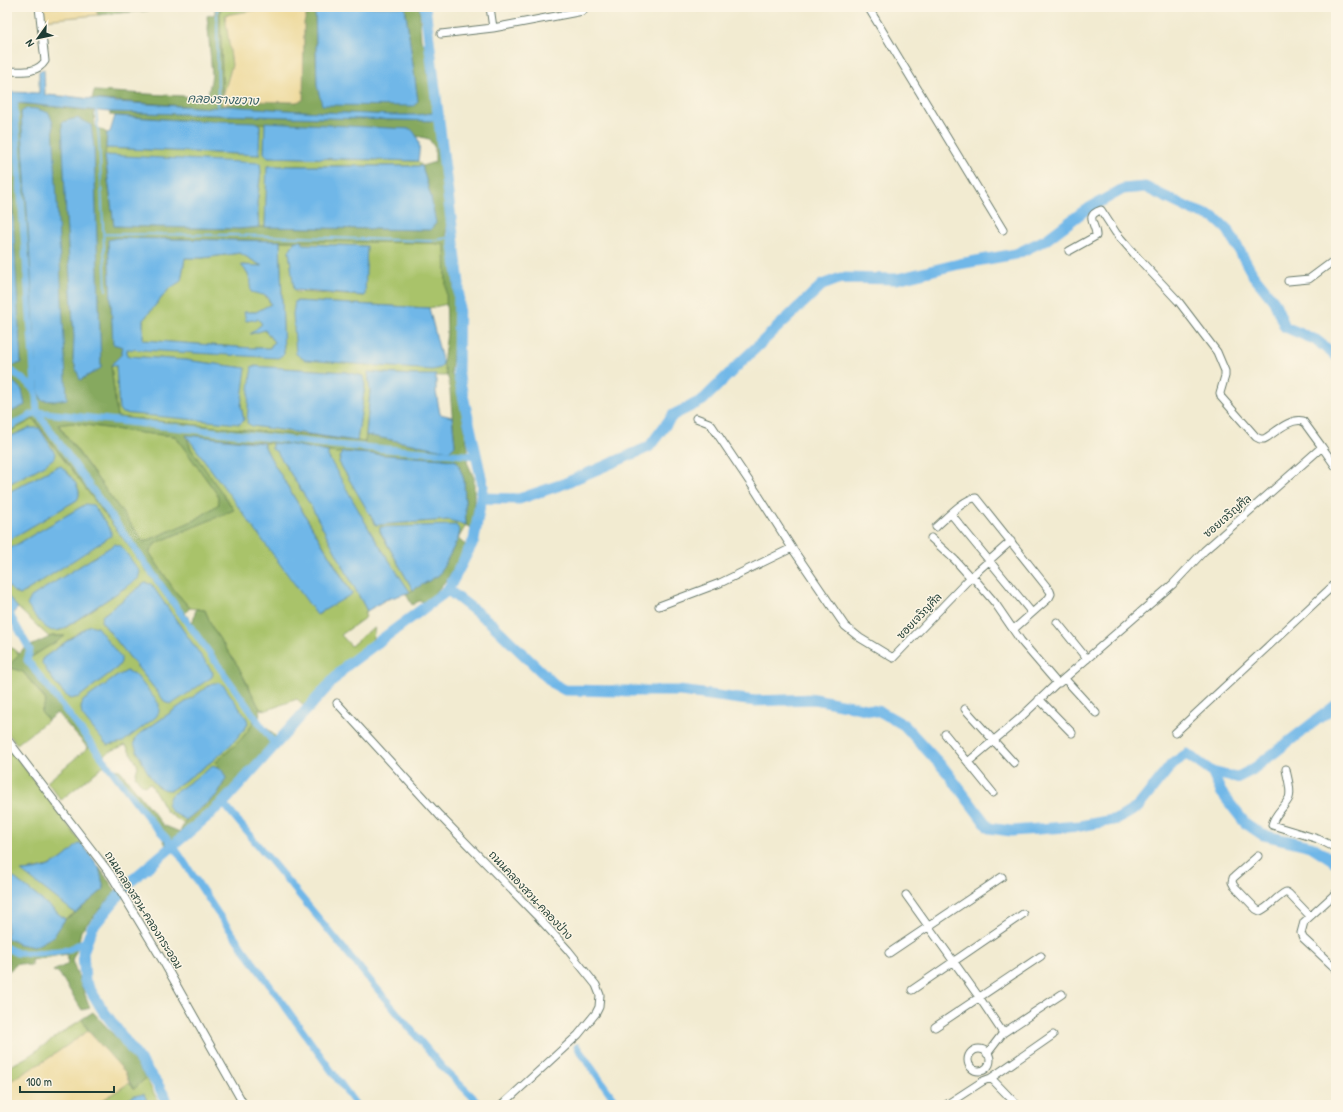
<svg xmlns="http://www.w3.org/2000/svg" width="1343" height="1112" font-family="'Patrick Hand','Playpen Sans Thai',sans-serif">
<style>
.green{fill:#a9c36a;stroke:#64804f;fill-rule:evenodd}
.forest{fill:#86a95e;stroke:#527349;fill-rule:evenodd}
.sand{fill:#eeda9e;stroke:#868c69}
.water{fill:#70b7e8;stroke:#487a8e;fill-rule:evenodd}
.lines{fill:none;stroke-linecap:round;stroke-linejoin:round}
.stream{stroke:#70b7e8;stroke-width:2}
.canal{stroke:#70b7e8;stroke-width:7}
.river{stroke:#70b7e8;stroke-width:11}
.street-casing{stroke:#697a6b;stroke-width:9}
.street{stroke:#fff;stroke-width:7}
.labels{text-anchor:middle;dominant-baseline:central;stroke-width:3;stroke-linejoin:round;paint-order:stroke}
.street-label{font-size:11px;fill:#1f3d34;stroke:#fcf5e5}
.water-label{font-size:12px;font-style:italic;fill:#335c61;stroke:#fcf5e5}
</style>
<rect width="100%" height="100%" fill="#fcf5e5"/>
<filter id="ink" filterUnits="userSpaceOnUse"><feTurbulence type="fractalNoise" baseFrequency=".025" numOctaves="2"/><feDisplacementMap in="SourceGraphic" scale="8" xChannelSelector="R" yChannelSelector="G"/><feConvolveMatrix kernelMatrix="1 2 1 2 8 2 1 2 1" color-interpolation-filters="sRGB"/></filter>
<filter id="wash" filterUnits="userSpaceOnUse"><feTurbulence type="fractalNoise" baseFrequency=".012" numOctaves="4" result="noise"/><feDisplacementMap in="SourceGraphic" scale="16" xChannelSelector="R" yChannelSelector="G"/><feGaussianBlur stdDeviation="0.9" result="paint"/><feColorMatrix in="noise" values="0 0 0 0 0 0 0 0 0 0 0 0 0 0 0 0 0 1.4 0 .05"/><feComposite in="paint" operator="in"/></filter>
<g filter="url(#wash)">
<rect width="100%" height="100%" fill="#f2ebd1"/>
<!-- green -->
<path class="green" d="M222,7H275L226,15L232,65L223,97L220,11Z
M7,111L9,114L12,199H7V194L10,189L7,163Z
M255,122H265L264,153L268,157L418,161L422,166H268L265,227H259L257,203L261,171L105,155L106,148L259,155L260,125Z
M280,241H295L289,251L295,292L364,296L367,246L303,244L302,241L431,243L445,245L447,304L429,308L295,301L440,368L443,364L447,376L411,375L368,372L370,392L365,442L357,441L365,385L362,376L345,372L252,366V426L346,440L117,417L111,365H116L119,409L122,413L244,420L241,406L245,368L186,360L127,356V348L284,354Z
M240,253L262,266L242,265C246,270 248,277 252,282C258,290 266,295 271,304L256,312H245L247,321L258,319L262,324L251,334L264,330L274,342L269,348H251L143,340V320L169,289L181,281L185,258H203Z
M33,419L128,545L254,720C247,737 230,750 216,762L222,770L213,766L172,812L186,820L184,824L166,811L159,798L150,783L144,786L139,782L135,776L138,766L126,745C118,748 112,750 104,755L66,708L29,659L64,636H52L49,637L15,605L7,595V585L14,592L20,595L110,536L86,504L7,550V541L77,500C85,489 68,474 61,466H58L7,493V485L45,465L29,428L7,438V433ZM115,544L121,546L132,583L64,629L57,631L31,597ZM145,583L151,584L213,673L212,677L166,703L101,621L102,616ZM79,632L121,662L118,667L79,697L69,699C61,691 41,668 43,658ZM127,671L123,741L108,745L81,708L83,701L116,677ZM213,683L248,724C227,754 201,769 171,790L158,787L134,743L137,736Z
M72,423L141,433L175,436L217,494L219,504L195,520L144,542L58,424Z
M186,435L318,615L323,611L352,593L270,457L263,443H272V449L277,452L311,506L367,611L364,613L366,617L341,635L351,646L366,633L375,628L372,642C347,661 326,683 306,707L297,699L267,710L260,709L238,666L213,629L205,610L190,608L175,591L149,552L156,543L233,510L191,449Z
M328,452H342L339,462L376,525L449,520L466,525L458,539L460,531L380,527V532L413,590L410,592L373,536L327,456Z
M7,644L19,654L8,667L23,672L46,701L41,712L48,720L17,744L7,732Z
M7,745L83,845L78,844C59,864 49,868 22,871L75,913L65,919L7,872Z
M90,746L105,765L61,800L47,782Z
M82,1019L88,1031L46,1060L7,1083V1068L27,1057Z
M146,1078L160,1105H95L129,1083L134,1089Z"/>
<!-- forest -->
<path class="forest" d="M95,7H185L98,15Z
M215,7H222L220,11L222,104L247,101L296,102L303,100L304,22L309,7H315L317,86L418,101L405,7H419L420,9V24L421,41L426,46L430,62L427,72L433,91L434,110L433,113L417,115H393L300,111L227,106L210,108L92,99L94,91L183,96L199,100L208,95L212,75L207,16L215,14Z
M7,102L94,111L95,126L107,133L105,158L114,226L239,229L265,227L430,230L431,197L422,166L435,162V148L429,139L417,136L410,129L178,120L110,115V112L436,121L438,124L447,213L446,234L451,244L455,301L454,343L451,374L457,382L468,448L467,462L474,478V506L472,528L466,525L464,480L457,461L444,459L348,452L336,453L294,445L186,435L191,449L234,510L156,543L149,552L175,591L190,608L185,613L191,622L193,621L196,609L205,610L213,629L238,666L260,709L259,720L276,737C247,776 207,820 166,845L162,837L108,769L120,770L163,825L180,832L186,820L217,795L226,778L216,762C229,750 247,737 254,720L128,545L34,419L7,433V414L25,405L22,390L7,376V362L12,366L21,363L16,284L9,114L7,111ZM21,112L53,123L57,226L55,401L42,400L39,394L37,376ZM62,122L94,147L101,368L81,380L73,360L74,337L66,217ZM116,238L431,243L445,245L447,333L443,364L449,381L455,445L449,451L366,435L365,442L117,417L111,365L121,355L124,347L113,344L108,241ZM72,423L141,433L175,436L217,494L219,504L195,520L144,542L58,425Z
M458,539L466,545C455,569 446,583 426,602L419,601L412,605L406,594L439,575Z
M52,636H65C52,646 37,651 25,662L90,746L88,748L57,713L48,720L41,712L46,700L23,672L8,667L22,650Z
M99,867L116,891L81,931L77,949L72,960L90,1008L82,1010L59,973L53,971L68,964L67,954L31,960V966L18,963L9,971V961L7,960V938L19,944L54,936L65,919L73,915L104,889Z
M93,1012L122,1044L146,1078L134,1089C129,1083 128,1076 123,1070C109,1053 92,1039 82,1019Z"/>
<!-- sand -->
<path class="sand" d="M42,7H95L98,15L42,20Z
M275,7H309L304,22L303,100L296,102L247,101L226,104L227,106L222,104L223,96L232,65L225,15Z
M88,1031L125,1072L129,1083L95,1105H7V1083L46,1060Z"/>
<!-- water -->
<path class="water" d="M315,7H405L418,101L414,106L322,105L317,86Z
M44,69L45,95L74,97L116,102L210,108L227,106L300,111L393,115H417L432,113L434,110L438,124L435,121L110,112L7,102V92L39,93V71Z
M27,108L37,109L49,113L53,123L67,399L55,401L42,400L39,394L37,376L21,112Z
M115,116L178,120L255,122L260,125L259,155L106,148L107,133L110,132Z
M77,118L91,125L94,147L101,368L80,380L73,360L74,337L66,217L62,122Z
M265,122L411,129C421,139 420,147 418,161L268,157L264,153Z
M105,155L260,163L261,171L257,203L259,227L239,229L114,226Z
M267,166H422L431,197L436,223L430,230L265,227Z
M7,199H12L21,363L12,366L7,362Z
M116,238L280,241L284,354L278,358L127,349V356L186,360L246,368L241,406L244,420L240,424L122,413L119,409L116,365H111L121,355L123,347L113,344L108,240ZM240,253L262,266L241,265L246,271L251,281L250,285L251,292L267,296L271,304L256,312H244L246,321L258,319L262,324L250,334L265,330L274,342L270,348H251L143,340V320L169,289L181,281L185,258H203Z
M295,241H302L303,244L367,246L365,296L294,290L289,251Z
M295,301L429,308L443,364L440,368L432,370L305,360L296,354L293,314Z
M252,366L345,372L363,376L365,385L357,441L252,426L247,423L249,389Z
M368,372L411,375H436V392L440,414L452,417L455,445L449,451L366,435L370,392Z
M7,376L22,390L25,405L7,414Z
M29,428H39L55,453L54,458L45,465L7,485V438Z
M186,435L263,443L270,457L352,594L323,611L317,615Z
M272,443L294,445L328,452V456L373,536L410,592L385,600L367,611L311,506L277,452L272,449Z
M342,452L444,459L457,461L464,480L466,525L449,520L376,525L339,462Z
M58,466H61C68,474 85,489 77,500L7,541V493Z
M86,504L93,505L111,531V536L20,595L14,592L7,585V550Z
M456,525L460,531L458,539L439,575L413,590L380,531V527Z
M115,544L121,546L140,572L138,579L63,629C59,630 55,632 50,630C41,625 33,614 27,605L31,597Z
M145,583L151,584L213,673L212,677L172,704L166,703L101,621L102,616Z
M7,595L18,608L12,614H7Z
M90,625L97,627L121,658V662L118,667L79,697L71,699C63,695 47,672 42,663L43,658Z
M127,671L135,674L159,704V712L156,717L123,742L108,745L104,742L82,715L81,708L83,701L116,677Z
M213,683H219L224,686L247,719L248,724C227,754 201,769 171,790C167,790 163,790 159,787C151,782 137,752 134,743L137,736Z
M213,766L222,770L226,778L217,795L186,820L172,812L167,805L170,796Z
M78,844L83,845L99,867L104,889L75,913L21,871C48,870 60,863 78,844Z
M7,872L65,919L54,936L34,947L19,944L7,938Z
M144,1094L149,1105H119L134,1096Z"/>
<g class="lines">
<!-- stream -->
<path class="stream" d="M217,7L218,108
M96,109L99,140L106,290
M104,234L231,235L430,241L453,237"/>
<!-- canal -->
<path class="canal" d="M14,100L37,412L275,745
M7,367L35,389
M7,428L37,412L335,445L477,456
M7,609L30,650L27,660L153,824L173,845L217,912L356,1105
M223,803L442,1067L478,1102L483,1105
M7,948L17,953H38L68,950L87,940
M577,1047L618,1105"/>
<!-- river -->
<path class="river" d="M481,498L519,499L563,484L649,447L673,415L703,400L743,360L822,285L841,278L897,279L959,264L1016,254L1047,239L1084,211L1123,189L1145,187L1190,209L1215,218L1228,230L1253,275L1274,301L1285,327L1316,340L1336,356
M448,590L492,624L554,684L565,690L621,691H680L755,701L815,699L881,712L904,725L946,771L989,828L1011,831L1080,826L1118,819L1138,807L1172,764L1187,754L1212,772L1236,778L1252,770L1336,705
M1212,772L1221,792L1245,823L1263,835L1311,846L1336,862
M169,1105L158,1085L102,1009L85,981L83,952L92,928L130,882L223,803L346,666L448,590L474,540L483,486L458,373L459,284L425,7"/>
</g>
</g>
<g filter="url(#ink)">
<g class="lines">
<defs>
<path id="street" d="M868,7L1003,230
M493,28L583,11
M441,34L493,28L490,7
M7,71C21,71 37,74 45,61L39,7
M1069,251L1096,236C1097,225 1083,216 1101,210L1116,233L1137,257L1179,302L1217,352L1225,371V376L1220,393L1221,397L1256,437L1260,439H1264C1275,433 1289,418 1303,421L1322,447
M1288,281L1309,279L1336,259
M696,418L709,423L712,426L757,493L792,548L845,626L860,638L893,658L972,576L1011,541
M951,514L1032,613
M936,527C944,520 966,497 976,498L1050,591L1051,594L1049,598L1014,629
M931,538L955,560L971,578
M972,576L995,603L1021,641L1057,683H1059L1173,584L1204,551L1322,447L1336,467
M659,606L720,583L792,548
M1057,622L1087,659
M1065,679L1096,713
M1039,699L1072,733
M337,703L439,815L536,915L568,950L596,985L600,995L599,1007L596,1013L578,1035L502,1105
M965,709L1014,763
M1175,733L1336,583
M945,734L993,793
M7,739L111,875L164,963L244,1105
M968,762L1018,720L1057,683
M1286,769C1287,777 1292,790 1289,798C1285,807 1274,814 1272,825L1318,839L1336,848
M1258,856L1233,878L1232,882L1234,886L1256,909L1260,911C1270,907 1276,897 1286,892L1289,894L1310,916
M1336,893L1304,922L1301,933L1303,938L1336,969
M906,895L979,997L1003,1033
M889,953L1002,877
M912,990L1023,914
M935,1027L1041,956
M968 1060a11 11 0 1 1 22 0a11 11 0 1 1-22 0Z
M987,1054L1003,1033L1062,994
M991,1078L1053,1035
M946,1105L983,1081L991,1078L1017,1105"/>
</defs>
<!-- street casing -->
<use href="#street" class="street-casing"/>
<!-- street -->
<use href="#street" class="street"/>
</g>
</g>
<g class="labels">
<!-- street labels -->
<g class="street-label">
<text transform="translate(1227 516) rotate(-41)">ซอยเจริญศีล</text>
<text transform="translate(919 616) rotate(-46)">ซอยเจริญศีล</text>
<text transform="translate(531 895) rotate(47)">ถนนคลองสวน-คลองป่าง</text>
<text transform="translate(144 910) rotate(58)">ถนนคลองสวน-คลองกระออม</text>
</g>
<!-- water labels -->
<g class="water-label">
<text transform="translate(223 99) rotate(2)">คลองรางขวาง</text>
</g>
</g>
<!-- margin -->
<rect width="1343" height="1112" fill="none" stroke="#fcf5e5" stroke-width="24"/>
<!-- north arrow -->
<g transform="translate(38 38) rotate(237)" stroke="#fcf5e5" stroke-width="3" paint-order="stroke">
<path d="M0-3L7 15L0 10L-7 15Z" fill="#1f3d34"/>
<text y="-6" font-size="11" font-weight="bold" text-anchor="middle" fill="#1f3d34">N</text>
</g>
<!-- scale -->
<path d="M20 1086v6h94v-6" fill="none" stroke="#1f3d34" stroke-width="2"/>
<text x="26" y="1086" font-size="12" fill="#1f3d34" stroke="#fcf5e5" stroke-width="3" paint-order="stroke">100 m</text>
</svg>
